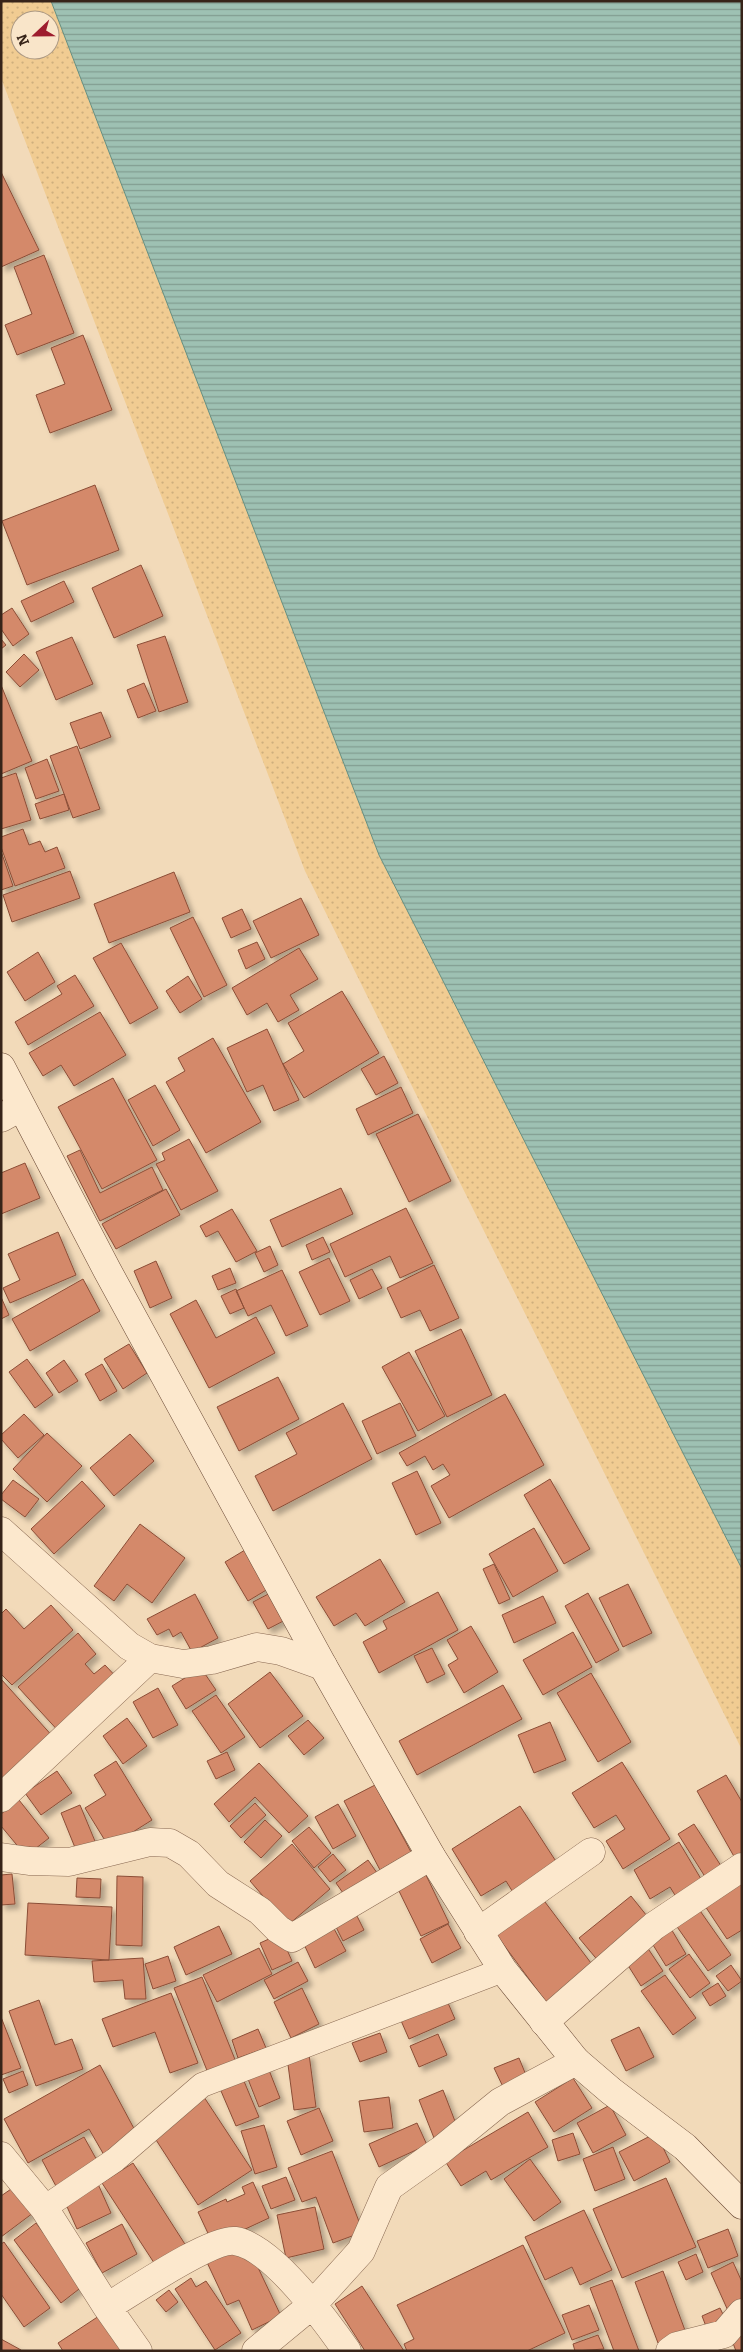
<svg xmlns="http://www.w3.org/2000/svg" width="743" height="2352" font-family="Bitter,serif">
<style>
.sand{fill:url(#sand-dots);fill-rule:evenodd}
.water{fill:url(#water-rules);stroke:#668f80}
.building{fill:#d4896b;stroke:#8b4d36;filter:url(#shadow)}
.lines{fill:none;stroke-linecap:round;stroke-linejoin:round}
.lane-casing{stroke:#896952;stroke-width:25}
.street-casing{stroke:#896952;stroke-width:29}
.secondary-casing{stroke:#6b4a36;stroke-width:29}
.lane{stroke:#fce8cd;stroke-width:24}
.street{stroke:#fce8cd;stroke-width:28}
.secondary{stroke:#fce8cd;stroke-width:28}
</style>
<defs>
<pattern id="sand-dots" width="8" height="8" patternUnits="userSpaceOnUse" patternTransform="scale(1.25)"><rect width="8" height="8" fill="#f1cc92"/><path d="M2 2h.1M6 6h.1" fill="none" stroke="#cfaf7d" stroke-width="1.8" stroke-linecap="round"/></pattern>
<pattern id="water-rules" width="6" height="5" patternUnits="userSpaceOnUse" patternTransform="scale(1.25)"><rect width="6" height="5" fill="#9ec1b3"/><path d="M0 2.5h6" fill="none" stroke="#829d91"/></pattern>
<filter id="shadow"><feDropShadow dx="4.5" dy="4.5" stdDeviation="2.5" flood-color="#0004"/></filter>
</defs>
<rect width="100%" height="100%" fill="#f2dab9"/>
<!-- sand -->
<path class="sand" d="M1,1H51L379,855L742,1569V1750L305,871L1,78ZM20,20H50V50H20Z"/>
<!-- water -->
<path class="water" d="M51,1H742V1569L379,855Z"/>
<!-- building -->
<path class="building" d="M1,172L39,250L1,267Z
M44,255L74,333L17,355L5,325L32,314L14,267Z
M83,335L112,410L50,433L36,395L65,384L51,348Z
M95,485L119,550L27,585L2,521Z
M141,565L163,616L114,638L92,588Z
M64,581L74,602L31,622L21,601Z
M12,608L29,634L13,646L1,629V615Z
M165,636L188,702L159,712L137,645Z
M72,637L93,684L56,700L36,652Z
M1,639L6,645L1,649Z
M24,654L39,670L20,687L6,672Z
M144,683L156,711L138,718L127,690Z
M1,685L32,761L1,774Z
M101,712L111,737L80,749L70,723Z
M77,746L100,809L73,818L50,756Z
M47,759L59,791L36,799L25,768Z
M16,773L31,820L1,829V778Z
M64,794L69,810L40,819L35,804Z
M23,829L29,845L40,841L45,852L57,847L65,868L15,886L1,847V837Z
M1,851L13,886L1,890Z
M70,871L80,898L12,922L3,895Z
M174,872L190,912L109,943L94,904Z
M301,898L319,935L271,958L253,921Z
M242,909L251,929L231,938L222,918Z
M193,917L227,985L204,997L170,928Z
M257,942L265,959L246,969L238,950Z
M121,943L158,1008L130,1024L93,958Z
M299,948L318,979L290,995L299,1010L278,1022L267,1003L247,1015L232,988Z
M38,952L55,982L25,1001L7,972Z
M75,975L94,1006L28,1045L15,1022L62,994L57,986Z
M188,976L202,999L180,1013L166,991Z
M342,991L379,1053L304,1098L283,1064L304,1051L288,1023Z
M100,1012L126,1055L74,1086L61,1065L43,1076L29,1053Z
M267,1029L299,1100L274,1111L263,1085L247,1092L227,1048Z
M213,1038L261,1122L206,1153L166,1082L185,1071L178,1058Z
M384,1056L398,1083L376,1095L361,1069Z
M113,1078L157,1160L102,1189L58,1107Z
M155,1085L180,1130L153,1146L128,1100Z
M401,1087L413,1113L368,1135L356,1109Z
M418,1114L451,1181L409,1202L376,1134Z
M189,1139L218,1191L181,1210L156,1164L165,1160L162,1153Z
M80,1150L100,1193L152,1167L163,1190L100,1221L67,1156Z
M25,1163L40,1198L1,1214V1173Z
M341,1188L353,1214L282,1247L270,1220Z
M166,1189L180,1215L116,1249L102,1224Z
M406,1208L433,1263L400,1278L390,1256L345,1277L330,1244Z
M232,1209L257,1251L236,1262L218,1231L206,1237L200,1226Z
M58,1232L76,1275L10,1303L3,1288L20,1280L8,1254Z
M323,1237L330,1252L312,1260L306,1245Z
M270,1246L278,1265L264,1272L255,1253Z
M329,1258L350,1301L320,1315L299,1272Z
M156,1261L172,1298L150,1308L134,1271Z
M434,1265L459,1318L430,1331L420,1310L401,1318L387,1288Z
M230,1268L236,1283L218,1290L212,1276Z
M372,1269L382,1288L359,1299L350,1280Z
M282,1270L308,1326L286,1336L271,1305L248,1316L236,1291Z
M83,1279L100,1311L30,1351L12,1319Z
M236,1289L244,1308L230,1314L221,1296Z
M1,1297L9,1315L1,1319Z
M196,1300L216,1338L256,1317L275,1353L209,1388L170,1314Z
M461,1329L492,1395L447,1417L415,1351Z
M129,1344L147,1373L123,1389L104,1359Z
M409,1352L445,1416L418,1431L382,1367Z
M27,1359L53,1395L35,1408L9,1372Z
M64,1360L78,1381L59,1393L46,1373Z
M102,1364L117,1391L100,1401L85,1374Z
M278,1377L299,1419L239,1451L217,1407Z
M505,1394L544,1465L449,1518L431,1486L450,1475L443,1464L433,1470L425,1456L407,1466L399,1453Z
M343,1403L372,1459L273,1511L255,1476L297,1454L286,1433Z
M400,1403L416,1436L377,1454L362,1421Z
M24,1414L44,1435L18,1458L1,1439V1435Z
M47,1433L82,1466L47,1502L13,1469Z
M130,1434L154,1461L114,1496L90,1468Z
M417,1471L441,1523L416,1535L392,1483Z
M550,1479L590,1549L564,1564L524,1495Z
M13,1480L39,1499L25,1517L1,1499V1495Z
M82,1481L105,1506L54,1554L31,1529Z
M140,1524L185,1558L152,1603L127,1584L114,1601L94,1586Z
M534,1528L558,1571L513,1597L489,1554Z
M250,1547L273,1586L248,1601L225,1562Z
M380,1559L405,1602L365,1626L356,1613L334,1626L316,1597Z
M494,1564L510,1599L499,1604L483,1569Z
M628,1584L652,1633L623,1647L599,1598Z
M276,1590L291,1617L268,1629L253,1602Z
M438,1592L458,1630L379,1673L363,1642L387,1629L383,1621Z
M588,1593L619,1650L596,1663L565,1606Z
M195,1594L218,1638L192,1652L181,1632L173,1637L169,1629L157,1635L147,1619Z
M543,1596L556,1623L514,1643L502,1615Z
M51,1605L73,1630L12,1685L1,1674V1614L6,1609L24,1629Z
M471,1626L498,1672L464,1693L448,1665L458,1659L447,1640Z
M573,1632L592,1667L543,1695L523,1660Z
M78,1633L96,1654L85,1664L94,1674L105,1665L121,1682L62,1735L18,1687Z
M432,1648L445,1674L427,1683L414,1656Z
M201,1668L216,1690L186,1709L172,1686Z
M270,1672L303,1716L260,1748L228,1704Z
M591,1673L631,1742L598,1762L557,1693Z
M1,1679L55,1739L1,1781Z
M503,1685L522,1719L417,1775L399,1741Z
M158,1688L178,1725L153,1738L133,1702Z
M216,1695L245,1737L221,1753L192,1711Z
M127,1718L147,1746L123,1764L103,1736Z
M308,1720L324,1738L304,1755L288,1736Z
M550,1722L566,1760L534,1773L518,1735Z
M227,1752L235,1770L216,1779L207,1761Z
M116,1761L152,1820L109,1847L85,1808L106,1795L94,1775Z
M622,1762L670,1839L623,1869L606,1841L625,1829L616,1815L594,1828L572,1793Z
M259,1763L308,1816L289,1833L255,1797L229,1822L214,1804Z
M57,1771L72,1793L41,1815L25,1793Z
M726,1775L742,1802V1857L736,1860L697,1791Z
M375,1785L411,1852L380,1870L344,1801Z
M19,1800L49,1838L26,1856L1,1826V1814Z
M255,1803L266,1815L241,1838L230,1826Z
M338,1804L356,1836L333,1849L315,1817Z
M80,1805L97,1846L78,1855L61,1813Z
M520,1806L559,1866L514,1894L506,1881L481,1896L452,1849Z
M265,1820L282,1836L261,1858L244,1842Z
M694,1824L725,1872L709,1883L678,1834Z
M309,1827L331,1853L314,1868L292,1841Z
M679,1842L707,1889L681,1905L670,1887L650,1899L634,1870Z
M292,1844L330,1889L288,1925L250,1881Z
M333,1854L346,1870L330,1882L318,1867Z
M368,1860L382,1880L350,1903L336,1883Z
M742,1869V1930L727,1939L699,1897Z
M12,1874L15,1904L1,1905V1875Z
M426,1875L449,1923L421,1936L398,1889Z
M117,1876L143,1877L142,1946L116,1945Z
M77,1878L101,1879L100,1898L76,1897Z
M539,1894L597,1971L549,2006L492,1929Z
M631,1896L651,1921L600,1963L579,1938Z
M28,1903L112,1907L109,1960L25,1955Z
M696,1905L731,1955L708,1971L673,1921Z
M356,1914L364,1930L343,1941L335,1925Z
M448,1924L461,1948L432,1963L420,1939Z
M332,1925L346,1951L315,1968L302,1940Z
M219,1926L232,1954L186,1975L174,1947Z
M670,1927L686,1954L666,1966L650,1940Z
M280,1934L292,1961L272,1970L260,1943Z
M645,1944L663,1971L641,1986L624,1959Z
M259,1948L272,1974L217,2002L203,1975Z
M689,1954L710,1983L690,1998L669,1969Z
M168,1956L176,1981L153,1989L145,1964Z
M143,1958L146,1999H125L123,1980L94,1982L92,1961Z
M298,1962L308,1981L274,1999L264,1980Z
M731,1965L742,1981L728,1991L716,1976Z
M665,1975L696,2018L673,2035L641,1991Z
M202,1977L236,2062L208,2073L174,1988Z
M718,1983L726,1996L710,2006L702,1993Z
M302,1988L319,2024L291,2038L274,2002Z
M171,1993L198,2063L170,2073L155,2032L113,2047L102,2019Z
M445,1996L455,2019L409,2039L399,2016Z
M39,2000L55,2045L72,2039L83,2069L36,2086L9,2011Z
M1,2017L21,2068L1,2075Z
M639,2027L654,2057L626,2071L611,2040Z
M258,2029L266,2048L238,2058L232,2040Z
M380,2033L387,2052L360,2062L352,2043Z
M438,2034L447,2055L419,2067L410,2046Z
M309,2054L316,2107L294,2110L287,2057Z
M519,2058L528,2080L505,2091L494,2068Z
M100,2065L138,2136L104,2155L89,2129L28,2163L4,2119Z
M267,2065L280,2098L259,2107L246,2074Z
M23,2071L28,2085L9,2093L3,2079Z
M241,2074L259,2117L236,2126L218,2084Z
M573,2078L592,2108L554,2132L535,2102Z
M443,2090L458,2129L434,2138L419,2100Z
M202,2094L252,2170L198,2205L149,2129Z
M389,2097L393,2128L364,2132L359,2101Z
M610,2105L626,2135L593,2153L577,2123Z
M319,2108L333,2141L301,2155L287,2121Z
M528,2112L548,2147L491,2180L486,2171L461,2186L445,2161Z
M417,2123L427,2145L379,2167L369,2144Z
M264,2125L277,2167L255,2174L241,2131Z
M573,2133L580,2154L558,2161L552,2140Z
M656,2133L670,2162L634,2181L619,2152Z
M84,2137L99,2164L57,2188L42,2160Z
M613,2147L625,2179L595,2191L583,2159Z
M332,2151L363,2232L333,2243L316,2197L302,2202L288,2168Z
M530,2159L561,2202L534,2221L504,2179Z
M133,2163L190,2252L160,2272L102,2183Z
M286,2177L295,2200L271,2209L262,2186Z
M666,2178L696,2247L622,2278L593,2209Z
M253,2182L269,2218L213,2244L198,2212L226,2199L227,2202L245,2194L242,2187Z
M98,2184L111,2213L77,2229L64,2200Z
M14,2187L33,2213L1,2237V2196Z
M315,2207L324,2249L286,2258L277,2215Z
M584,2210L612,2270L580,2285L572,2267L545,2280L525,2237Z
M36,2223L83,2286L61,2303L14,2240Z
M122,2224L137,2254L102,2273L86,2243Z
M728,2229L738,2256L708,2268L697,2241Z
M244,2238L281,2316L252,2330L239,2300L227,2305L204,2256Z
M4,2242L50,2308L24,2327L1,2294V2244Z
M523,2245L565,2333L527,2351H407L404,2344L414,2339L397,2305Z
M696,2254L703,2272L686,2280L678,2262Z
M733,2262L742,2282V2307L729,2313L711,2273Z
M663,2271L686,2333L658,2343L635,2282Z
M191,2278L196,2287L206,2281L241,2333L215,2350L175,2289Z
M612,2280L639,2351H614L590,2288Z
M362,2286L404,2351H365L335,2304Z
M169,2290L178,2302L166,2312L156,2300Z
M589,2305L599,2330L572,2340L562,2315Z
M720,2308L728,2325L709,2334L702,2316Z
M99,2316L122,2351H63L58,2343Z
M742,2333V2351H736L731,2338Z
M598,2335L604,2349L575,2351L573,2344Z
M1,2339L21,2350V2351H1Z"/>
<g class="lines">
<defs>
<path id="lane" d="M44,2208L115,2160L202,2085L503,1970"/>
<path id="street" d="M1,1118L21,1107
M1,1531L129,1646L150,1658L183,1664L212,1660L257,1647L281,1651L323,1666
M1,1798L150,1658
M1,1857L29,1861L69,1862L150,1842L170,1843L189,1854L218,1884L260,1911L278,1929L292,1938L431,1856
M478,1932L591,1852
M544,2022L654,1926L742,1867
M1,2156L44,2208L107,2307L138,2351
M107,2307C131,2293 211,2238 235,2241C272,2246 326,2321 347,2351
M256,2351L313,2304L361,2251L389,2187L441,2150L500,2102L576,2061
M670,2351L677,2346L724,2334L742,2313"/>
<path id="secondary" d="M1,1067L107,1270L323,1666L431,1856L503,1970L576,2061L611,2091L685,2147L742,2205"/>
</defs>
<!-- lane casing -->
<use href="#lane" class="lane-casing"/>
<!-- street casing -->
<use href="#street" class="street-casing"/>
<!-- secondary casing -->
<use href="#secondary" class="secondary-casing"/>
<!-- lane -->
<use href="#lane" class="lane"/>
<!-- street -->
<use href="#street" class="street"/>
<!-- secondary -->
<use href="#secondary" class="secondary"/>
</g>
<!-- border -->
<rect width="743" height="2352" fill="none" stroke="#372419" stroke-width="5"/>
<!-- north arrow -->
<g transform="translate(35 35) rotate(248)"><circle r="24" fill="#f9e5c9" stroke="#ab9883"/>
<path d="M0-4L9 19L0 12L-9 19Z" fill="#9e1d2e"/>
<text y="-8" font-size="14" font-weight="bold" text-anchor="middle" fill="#372419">N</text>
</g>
</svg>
